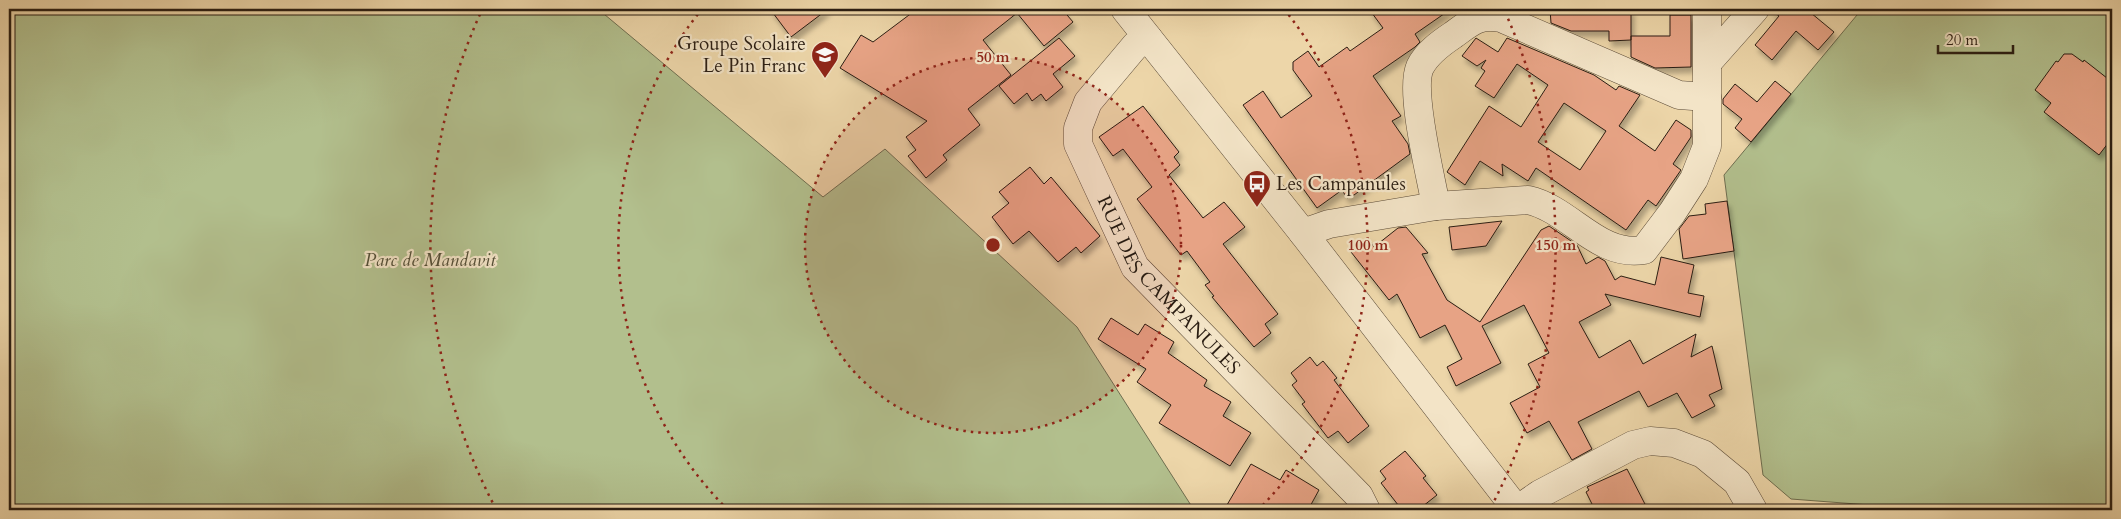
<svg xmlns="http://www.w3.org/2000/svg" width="2121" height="519" font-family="Cardo,serif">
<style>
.green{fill:#b2bf8d;stroke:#6e6e50}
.building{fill:#e7a385;stroke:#2a1d12;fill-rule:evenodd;filter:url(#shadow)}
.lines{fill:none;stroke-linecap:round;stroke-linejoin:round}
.minor-casing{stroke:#5b4b38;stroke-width:29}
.minor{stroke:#f3e4c7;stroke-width:28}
.ring{fill:none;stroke:#8f2418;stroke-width:2.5;stroke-dasharray:2.5 5}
.labels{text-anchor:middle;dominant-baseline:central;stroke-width:4.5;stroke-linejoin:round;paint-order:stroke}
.poi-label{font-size:19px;fill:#2a1d12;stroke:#f3e4c7;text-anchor:end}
.park-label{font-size:19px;font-style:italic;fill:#534e37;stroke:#f3e4c7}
.street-label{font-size:19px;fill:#2a1d12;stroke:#f3e4c7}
.centre{fill:#8f2418;stroke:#f3e4c7;stroke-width:2.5}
.ring-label{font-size:15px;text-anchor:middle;font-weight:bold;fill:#8f2418;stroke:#f3e4c7;stroke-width:4.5;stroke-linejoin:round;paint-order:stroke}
</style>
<defs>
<filter id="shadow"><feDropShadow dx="3" dy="5.5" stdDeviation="2.5" flood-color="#0004"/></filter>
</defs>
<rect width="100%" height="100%" fill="#edd6a9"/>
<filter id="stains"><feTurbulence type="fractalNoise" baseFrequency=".004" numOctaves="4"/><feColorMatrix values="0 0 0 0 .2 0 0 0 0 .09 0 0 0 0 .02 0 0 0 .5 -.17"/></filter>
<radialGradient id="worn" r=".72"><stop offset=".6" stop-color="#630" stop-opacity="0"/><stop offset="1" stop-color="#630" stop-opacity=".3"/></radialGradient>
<!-- green -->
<path class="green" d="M9,9H598L823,197L885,149L1077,327L1194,510H9Z
M1862,9H2112V510H1935L1791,499L1763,475L1724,175Z"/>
<!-- building -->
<path class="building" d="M770,9H828L791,37Z
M917,9H1062L1073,22L1044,46L1017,13L983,40L1011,75L968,109L980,125L943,155L947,160L926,178L908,156L916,150L906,137L927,121L840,68L861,35L873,42Z
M1369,9H1451L1415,34L1420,42L1415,47L1373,76L1401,116L1392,121L1408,144L1410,154L1354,195L1347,198L1342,190L1317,208L1243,105L1263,91L1281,118L1312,96L1293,70V62L1308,51L1319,67L1347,47L1350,51L1383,28Z
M1550,9H1631V40L1609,41V31H1571L1551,23Z
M1770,9H1814L1811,13L1834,32L1818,50L1796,31L1772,60L1755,45L1779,16Z
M1670,15H1691V67L1655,68L1631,57V36H1670Z
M1059,38L1075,56L1053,74L1063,87L1046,101L1041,94L1032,101L1027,93L1014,104L999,86Z
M1476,38L1498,52L1507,38L1594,75L1616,90L1619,86L1640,95L1619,126L1655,151L1676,120L1691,130V137L1673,164L1681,170L1656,206L1648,200L1626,230L1536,168L1528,181L1502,164L1503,176L1480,161L1465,185L1447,172L1489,106L1521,127L1548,85L1517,64L1494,98L1475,86L1485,71L1481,68L1486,60L1477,66L1462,56ZM1564,103L1606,131L1580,170L1538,142Z
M2064,54H2072L2083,62L2084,60L2112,82V138L2099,155L2044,112L2051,103L2035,90L2056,61L2058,62Z
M1775,81L1791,94L1751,142L1735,128L1742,119L1723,104V99L1735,84L1757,102Z
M1143,106L1179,152L1174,157L1180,165L1169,175L1203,218L1224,202L1245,227L1223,244L1278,314L1265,324L1271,333L1254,347L1212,297L1214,296L1205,285L1210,282L1187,251L1181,255L1137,199L1152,187L1123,149L1113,156L1099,137Z
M1030,167L1044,184L1051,177L1100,236L1081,253L1076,247L1058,262L1029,231L1013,244L992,217L1009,203L999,192Z
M1727,201L1734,251L1683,259L1679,229L1689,216L1706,214L1705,204Z
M1502,221L1486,246L1452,250L1449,227Z
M1549,226L1577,245L1586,264L1598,257L1605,261L1615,280L1621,276L1655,285L1661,257L1694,265L1688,293L1704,296L1700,317L1605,294L1611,305L1579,322L1599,358L1630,340L1643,364L1696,334L1691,357L1712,346L1722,389L1709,395L1715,406L1692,418L1677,393L1648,407L1639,391L1578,422L1592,449L1572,460L1549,421L1527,433L1510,403L1540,387L1528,364L1549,353L1524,305L1482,326L1501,363L1456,386L1447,367L1462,359L1445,325L1420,338L1397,294L1389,300L1351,252L1368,238L1374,247L1398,228L1406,227L1428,253L1422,254L1447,300L1480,322L1541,230Z
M1111,318L1138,335L1145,324L1174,342L1168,353L1207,380L1204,386L1231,402L1223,416L1251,433L1230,466L1159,423L1171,405L1137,382L1146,369L1098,339Z
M1310,357L1317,366L1323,361L1337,378L1334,380L1369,426L1348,443L1338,431L1328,438L1302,404L1305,402L1292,385L1297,381L1291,373Z
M1405,451L1426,476L1423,478L1437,495L1418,510H1402L1381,483L1386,479L1380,471Z
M1251,464L1280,480L1286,470L1319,490L1308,510H1224Z
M1627,469L1648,510H1595L1586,492L1589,490L1587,487Z"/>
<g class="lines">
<defs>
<g id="minor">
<path d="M1125,9L1303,233L1517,510"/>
<path id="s1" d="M1148,38L1135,46L1088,102L1078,128V144L1135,267L1359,496L1366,510"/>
<path d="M1708,62L1755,9"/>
<path d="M1436,206C1431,177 1409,91 1420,67C1427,53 1441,43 1453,35C1471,22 1478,14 1501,18L1679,95L1707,97"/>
<path d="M1303,233L1329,224L1436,206L1528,200C1570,209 1598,258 1644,250L1672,213L1694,179L1707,146V9"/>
<path d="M1517,510L1540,494L1633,445L1650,441L1674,443L1703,454L1737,482L1753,510"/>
</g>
</defs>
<!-- minor casing -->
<use href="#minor" class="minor-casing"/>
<!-- minor -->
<use href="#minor" class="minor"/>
</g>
<!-- distance rings -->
<circle cx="993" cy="245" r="188" fill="#8f2418" fill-opacity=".12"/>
<g class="ring">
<circle cx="993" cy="245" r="188"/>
<path d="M728 510A375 375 0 0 1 702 9M1284 9A375 375 0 0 1 1258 510"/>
<path d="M496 509A563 563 0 0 1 481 12M1505 12A563 563 0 0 1 1490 509"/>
</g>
<!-- icons -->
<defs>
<symbol id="school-pin" viewBox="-11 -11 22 30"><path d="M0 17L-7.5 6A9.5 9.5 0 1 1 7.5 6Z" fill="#8f2418" stroke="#f3e4c7"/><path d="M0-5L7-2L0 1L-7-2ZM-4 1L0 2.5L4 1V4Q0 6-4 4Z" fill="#fff"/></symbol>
<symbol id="bus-pin" viewBox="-11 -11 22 30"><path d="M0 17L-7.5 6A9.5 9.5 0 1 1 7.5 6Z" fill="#8f2418" stroke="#f3e4c7"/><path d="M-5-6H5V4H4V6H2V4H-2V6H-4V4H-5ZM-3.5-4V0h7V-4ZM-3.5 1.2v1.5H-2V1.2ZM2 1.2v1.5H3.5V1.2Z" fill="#fff"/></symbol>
</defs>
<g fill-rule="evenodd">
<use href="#school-pin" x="809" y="39" width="32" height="43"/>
<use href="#bus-pin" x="1241" y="168" width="32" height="43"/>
</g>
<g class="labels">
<!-- poi labels -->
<g class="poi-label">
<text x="806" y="44">Groupe Scolaire<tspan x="806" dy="22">Le Pin Franc</tspan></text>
<text x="1276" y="184" text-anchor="start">Les Campanules</text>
</g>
<!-- park labels -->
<g class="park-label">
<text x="430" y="260">Parc de Mandavit</text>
</g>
<!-- street labels -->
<g class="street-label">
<text stroke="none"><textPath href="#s1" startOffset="302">RUE DES CAMPANULES</textPath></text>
</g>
</g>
<circle cx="993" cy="245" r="8" class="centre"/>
<g class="ring-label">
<text x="993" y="62">50 m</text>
<text x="1368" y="250">100 m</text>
<text x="1556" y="250">150 m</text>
</g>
<!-- margin -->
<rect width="2121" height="519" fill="none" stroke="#edd6a9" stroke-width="30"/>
<rect x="10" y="10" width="2101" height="499" fill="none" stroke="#2a1d12" stroke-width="2.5"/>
<rect x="15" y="15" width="2091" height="489" fill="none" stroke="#2a1d12"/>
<!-- scale -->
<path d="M1938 45v8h75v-8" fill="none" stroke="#2a1d12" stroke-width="2.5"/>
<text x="1946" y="45" font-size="15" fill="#2a1d12" stroke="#f3e4c7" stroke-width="4" paint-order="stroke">20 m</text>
<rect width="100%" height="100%" filter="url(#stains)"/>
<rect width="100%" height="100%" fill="url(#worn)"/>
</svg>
